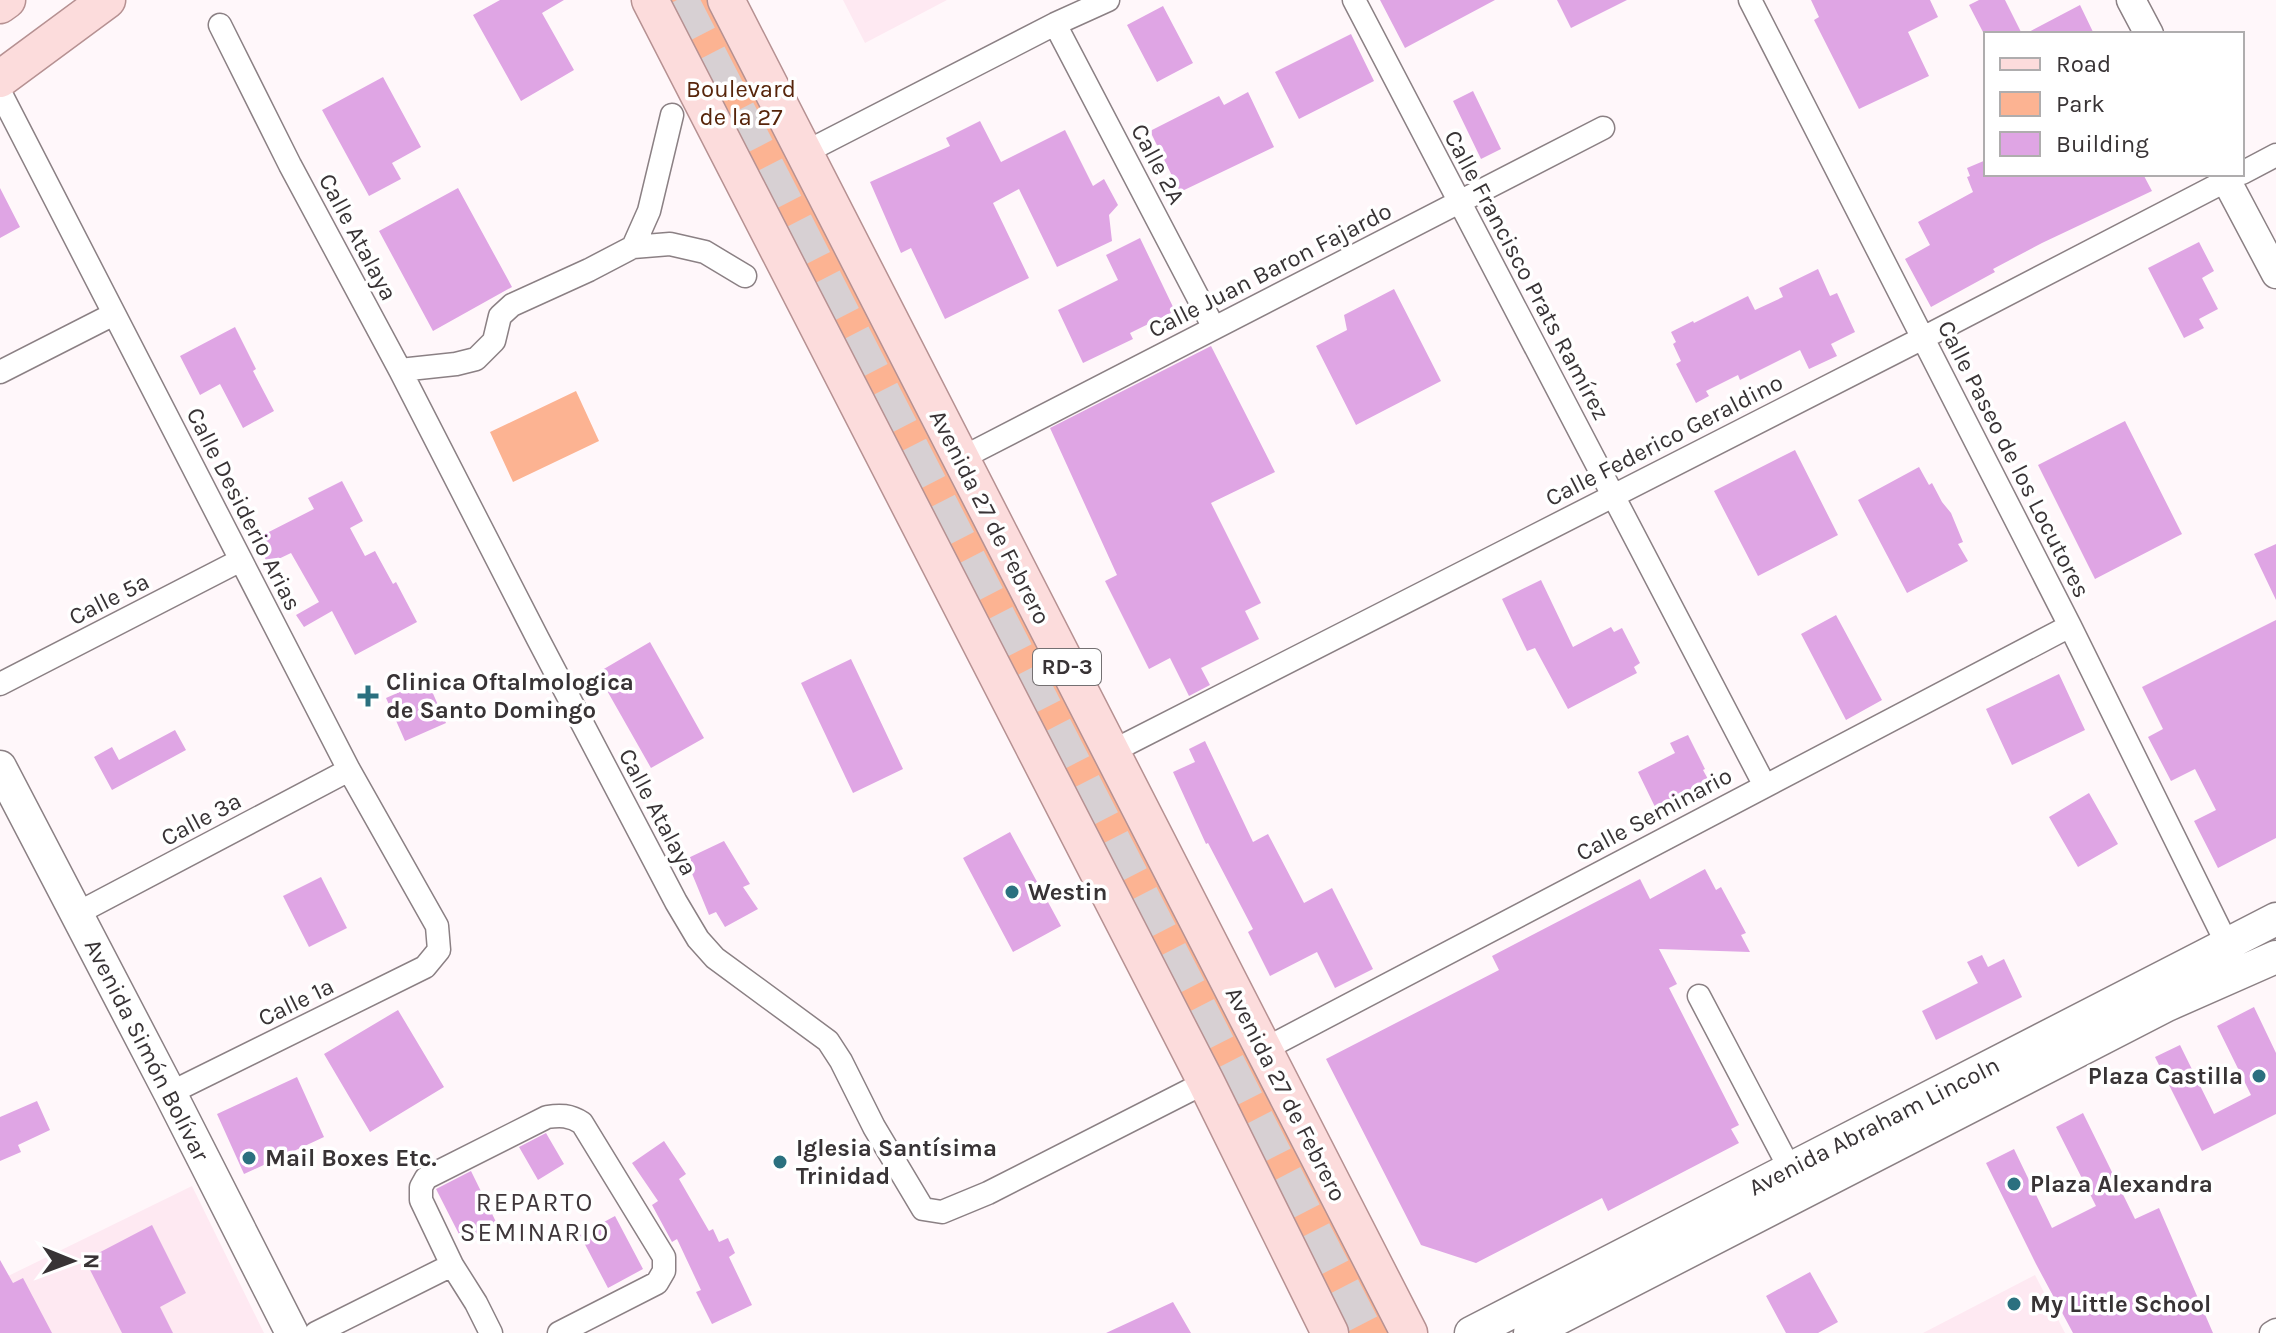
<svg xmlns="http://www.w3.org/2000/svg" width="2276" height="1333" font-family="Karla,sans-serif">
<style>
.built{fill:#fee9f2}
.green{fill:#fcb392}
.building{fill:#dfa5e4}
.lines{fill:none;stroke-linecap:round;stroke-linejoin:round}
.motorway-tunnel{stroke:#d7d0d3;stroke-width:42;stroke-dasharray:42 21;stroke-linecap:butt}
.minor-casing{stroke:#8b8084;stroke-width:25}
.tertiary-casing{stroke:#8b8084;stroke-width:31}
.secondary-casing{stroke:#8b8084;stroke-width:35}
.primary-casing{stroke:#b69192;stroke-width:39}
.minor{stroke:#fff;stroke-width:22}
.tertiary{stroke:#fff;stroke-width:28}
.secondary{stroke:#fff;stroke-width:32}
.primary{stroke:#fcdcdc;stroke-width:36}
.poi-dot{fill:#2b707f;stroke:#fff;stroke-width:3}
.labels{text-anchor:middle;dominant-baseline:central;stroke-width:7;stroke-linejoin:round;paint-order:stroke}
.shield{fill:#fff;stroke:#747072;stroke-width:2}
.shield-label{font-size:22px;font-weight:bold;fill:#383335}
.park-label{font-size:24px;fill:#57250b;stroke:#fff}
.street-label{font-size:24px;fill:#383335;stroke:#fff}
.poi-label{font-size:24px;font-weight:bold;fill:#383335;stroke:#fff;text-anchor:start}
.neighbourhood-label{font-size:26px;letter-spacing:2px;fill:#40373b;stroke:#fff}
</style>
<rect width="100%" height="100%" fill="#fff7fa"/>
<!-- built -->
<path class="built" d="M843,0H947L865,43Z
M192,1186L264,1333H0V1280Z
M2035,1275L2065,1333H1923Z"/>
<!-- green -->
<path class="green" d="M657,0H718L1400,1333H1341Z
M576,391L599,441L513,482L490,432Z"/>
<!-- building -->
<path class="building" d="M500,0H564L542,13L574,70L521,101L473,15Z
M1380,0H1495L1405,48Z
M1557,0H1627L1571,28Z
M1811,0H1930L1938,17L1908,32L1929,76L1859,109L1814,20L1819,17Z
M1979,0H2005L2022,34H1984L1969,5Z
M2080,5L2094,34H2025Z
M1163,6L1193,63L1157,82L1127,25Z
M1351,34L1374,81L1299,119L1275,72Z
M383,77L421,147L392,163L401,179L369,196L322,110Z
M1473,91L1501,149L1481,159L1453,101Z
M1248,92L1274,147L1180,192L1150,131L1219,96L1224,105Z
M980,121L1001,162L1065,130L1093,186L1104,179L1118,205L1109,215L1112,241L1057,267L1019,189L993,203L1029,278L945,319L911,248L901,253L870,182L950,146L946,138Z
M1986,160V174H2143L2152,191L2042,243L1993,269L1995,272L1931,307L1905,259L1930,245L1918,222L1973,192L1967,177L1970,176L1967,168Z
M0,188L20,227L0,238Z
M458,188L512,287L433,331L379,231Z
M1140,238L1175,311L1130,333L1133,339L1083,363L1058,310L1118,280L1106,255Z
M2199,242L2214,271L2202,278L2218,309L2199,319L2204,328L2184,338L2148,268Z
M1818,269L1830,296L1837,293L1855,332L1831,344L1837,356L1809,369L1800,350L1740,380L1738,375L1706,391L1709,396L1696,403L1676,364L1681,361L1673,344L1676,342L1671,332L1693,321L1694,323L1748,296L1755,310L1783,297L1779,288Z
M1394,289L1441,381L1356,425L1316,346L1347,330L1344,315Z
M235,327L256,369L253,371L274,411L243,428L220,384L200,395L180,356Z
M1211,346L1275,472L1211,503L1261,603L1245,611L1259,639L1201,668L1210,685L1189,696L1170,658L1149,669L1105,581L1117,575L1050,428Z
M2125,421L2182,534L2095,579L2038,465Z
M1795,450L1838,535L1758,576L1714,491Z
M1919,467L1929,485L1932,483L1942,502L1951,513L1963,542L1958,544L1968,561L1907,593L1858,500Z
M342,481L363,521L350,528L365,556L375,551L393,584L396,582L417,622L355,655L332,611L304,627L296,615L319,602L291,553L268,564L255,539L314,509L308,498Z
M2276,544V600L2254,554Z
M1541,580L1573,647L1611,627L1614,632L1622,628L1640,663L1634,667L1637,673L1568,709L1535,648L1527,651L1502,599Z
M1836,615L1882,700L1846,720L1801,634Z
M2276,620V838L2218,868L2194,821L2216,810L2195,769L2171,781L2148,737L2163,729L2142,687Z
M650,642L704,738L651,768L597,673Z
M851,659L903,769L853,793L801,683Z
M2059,674L2085,730L2012,765L1986,709Z
M427,680L446,723L405,741L386,698Z
M175,730L186,750L112,790L94,757L112,747L119,760Z
M1688,735L1705,769L1703,770L1709,781L1683,794L1686,802L1666,812L1662,804L1655,807L1638,772L1675,753L1670,743Z
M1205,741L1253,842L1268,834L1304,903L1332,888L1373,969L1335,988L1317,952L1270,976L1248,932L1253,929L1208,843L1206,844L1173,772L1195,762L1189,749Z
M2089,793L2118,844L2078,867L2049,817Z
M1010,832L1061,926L1013,952L963,858Z
M724,841L750,884L743,887L758,909L725,927L716,912L709,915L686,859Z
M1705,869L1716,890L1721,887L1746,933L1741,935L1750,952L1659,949L1677,984L1669,988L1739,1125L1731,1129L1739,1143L1608,1211L1602,1198L1476,1263L1421,1245L1326,1059L1499,970L1492,956L1640,879L1650,899Z
M321,877L347,928L309,947L283,896Z
M1982,955L1988,967L2004,959L2022,997L1936,1040L1922,1011L1978,983L1967,962Z
M2254,1007L2276,1053V1114L2202,1151L2155,1057L2180,1045L2214,1114L2251,1095L2217,1026Z
M398,1010L444,1087L370,1132L324,1054Z
M297,1077L324,1137L244,1174L217,1114Z
M37,1101L50,1130L18,1145L21,1152L0,1161V1117Z
M2083,1113L2135,1219L2159,1208L2213,1333H2073L2036,1264L1986,1163L2014,1149L2052,1228L2096,1206L2056,1127Z
M546,1133L564,1164L538,1180L519,1147Z
M664,1141L686,1174L679,1179L709,1231L713,1229L719,1242L728,1238L735,1253L729,1257L752,1305L712,1324L696,1292L701,1290L677,1239L672,1242L652,1205L658,1201L632,1163Z
M471,1171L497,1224L463,1242L436,1189Z
M615,1216L643,1269L608,1288L580,1235Z
M152,1225L186,1293L160,1307L173,1333H122L85,1260Z
M0,1260L13,1283L23,1278L52,1333H0Z
M1810,1272L1838,1322L1818,1333H1786L1766,1296Z
M1173,1302L1191,1333H1106Z"/>
<g class="lines">
<!-- motorway-tunnel -->
<path class="motorway-tunnel" d="M677,0L1362,1333"/>
<defs>
<path id="minor" d="M1354,0L1765,786
M1750,0L2070,626L2227,944
M1055,24L1214,328
M220,25L290,165L400,370L538,639L676,902L698,939L715,958L828,1041L841,1061L874,1127L923,1209L942,1212L988,1193L1206,1082
M0,92L349,770L437,926L439,950L425,967L170,1093
M804,153L1055,24L1108,0
M2242,173L2276,155
M633,247L649,211L672,115
M400,370L456,364L476,359L494,341L500,316L512,305L589,270L633,247L670,244L705,252L745,276
M0,372L114,314
M960,459L1603,128
M0,684L241,560
M1111,752L1923,338L2239,174
M76,914L349,770
M1699,996L1790,1169
M1263,1050L2070,626
M316,1333L452,1265
M491,1333L476,1303L452,1265L421,1200V1187L426,1178L547,1117C560,1115 570,1115 582,1123L664,1257V1271L657,1283L559,1333
M2271,1333L2276,1330"/>
<path id="tertiary" d="M2131,0L2149,34
M2223,174L2276,274"/>
<path id="secondary" d="M0,767L170,1093L292,1333
M1471,1333L2276,919
M1530,1333L2167,1005L2276,957"/>
<path id="primary" d="M650,0L1206,1082L1330,1333
M726,0L1409,1333
M0,5L7,0
M0,79L107,0"/>
</defs>
<!-- minor casing -->
<use href="#minor" class="minor-casing"/>
<!-- tertiary casing -->
<use href="#tertiary" class="tertiary-casing"/>
<!-- secondary casing -->
<use href="#secondary" class="secondary-casing"/>
<!-- primary casing -->
<use href="#primary" class="primary-casing"/>
<!-- minor -->
<use href="#minor" class="minor"/>
<!-- tertiary -->
<use href="#tertiary" class="tertiary"/>
<!-- secondary -->
<use href="#secondary" class="secondary"/>
<!-- primary -->
<use href="#primary" class="primary"/>
</g>
<!-- markers -->
<g class="poi-dot">
<path d="M364 684h8v8h8v8h-8v8h-8v-8h-8v-8h8z"/>
<circle cx="1012" cy="892" r="8"/>
<circle cx="2259" cy="1076" r="8"/>
<circle cx="249" cy="1158" r="8"/>
<circle cx="780" cy="1162" r="8"/>
<circle cx="2014" cy="1184" r="8"/>
<circle cx="2014" cy="1304" r="8"/>
</g>
<g class="labels">
<!-- shield labels -->
<rect class="shield" x="1033" y="649" width="68" height="36" rx="6"/>
<g class="shield-label">
<text x="1067" y="667">RD-3</text>
</g>
<!-- park labels -->
<g class="park-label">
<text x="741" y="89">Boulevard<tspan x="741" dy="28">de la 27</tspan></text>
</g>
<!-- street labels -->
<g class="street-label">
<text transform="translate(1158 164) rotate(62)">Calle 2A</text>
<text transform="translate(358 237) rotate(62)">Calle Atalaya</text>
<text transform="translate(1270 270) rotate(-27)">Calle Juan Baron Fajardo</text>
<text transform="translate(1527 275) rotate(62)">Calle Francisco Prats Ramírez</text>
<text transform="translate(1664 440) rotate(-27)">Calle Federico Geraldino</text>
<text transform="translate(2014 459) rotate(63)">Calle Paseo de los Locutores</text>
<text transform="translate(244 509) rotate(63)">Calle Desiderio Arias</text>
<text transform="translate(990 517) rotate(63)">Avenida 27 de Febrero</text>
<text transform="translate(109 599) rotate(-27)">Calle 5a</text>
<text transform="translate(658 812) rotate(62)">Calle Atalaya</text>
<text transform="translate(1654 814) rotate(-28)">Calle Seminario</text>
<text transform="translate(201 819) rotate(-28)">Calle 3a</text>
<text transform="translate(296 1002) rotate(-26)">Calle 1a</text>
<text transform="translate(147 1050) rotate(63)">Avenida Simón Bolívar</text>
<text transform="translate(1286 1094) rotate(63)">Avenida 27 de Febrero</text>
<text transform="translate(1874 1126) rotate(-27)">Avenida Abraham Lincoln</text>
</g>
<!-- poi labels -->
<g class="poi-label">
<text x="386" y="682">Clinica Oftalmologica<tspan x="386" dy="28">de Santo Domingo</tspan></text>
<text x="1028" y="892">Westin</text>
<text x="2243" y="1076" text-anchor="end">Plaza Castilla</text>
<text x="796" y="1148">Iglesia Santísima<tspan x="796" dy="28">Trinidad</tspan></text>
<text x="265" y="1158">Mail Boxes Etc.</text>
<text x="2030" y="1184">Plaza Alexandra</text>
<text x="2030" y="1304">My Little School</text>
</g>
<!-- neighbourhood labels -->
<g class="neighbourhood-label">
<text x="535" y="1202">REPARTO<tspan x="535" dy="30">SEMINARIO</tspan></text>
</g>
</g>
<!-- legend -->
<rect x="1984" y="32" width="260" height="144" fill="#ffffff" stroke="#afadae" stroke-width="2"/>
<rect x="2000" y="58" width="40" height="12" fill="#fcdcdc" stroke="#afadae" stroke-width="2"/>
<text x="2056" y="72" font-size="24" fill="#383335">Road</text>
<rect x="2000" y="92" width="40" height="24" fill="#fcb392" stroke="#afadae" stroke-width="2"/>
<text x="2056" y="112" font-size="24" fill="#383335">Park</text>
<rect x="2000" y="132" width="40" height="24" fill="#dfa5e4" stroke="#afadae" stroke-width="2"/>
<text x="2056" y="152" font-size="24" fill="#383335">Building</text>
<!-- north arrow -->
<g transform="translate(72 1261) rotate(91)" stroke="#ffffff" stroke-width="6" paint-order="stroke">
<path d="M0-6L14 30L0 20L-14 30Z" fill="#383335"/>
<text y="-12" font-size="22" font-weight="bold" text-anchor="middle" fill="#383335">N</text>
</g>
</svg>
